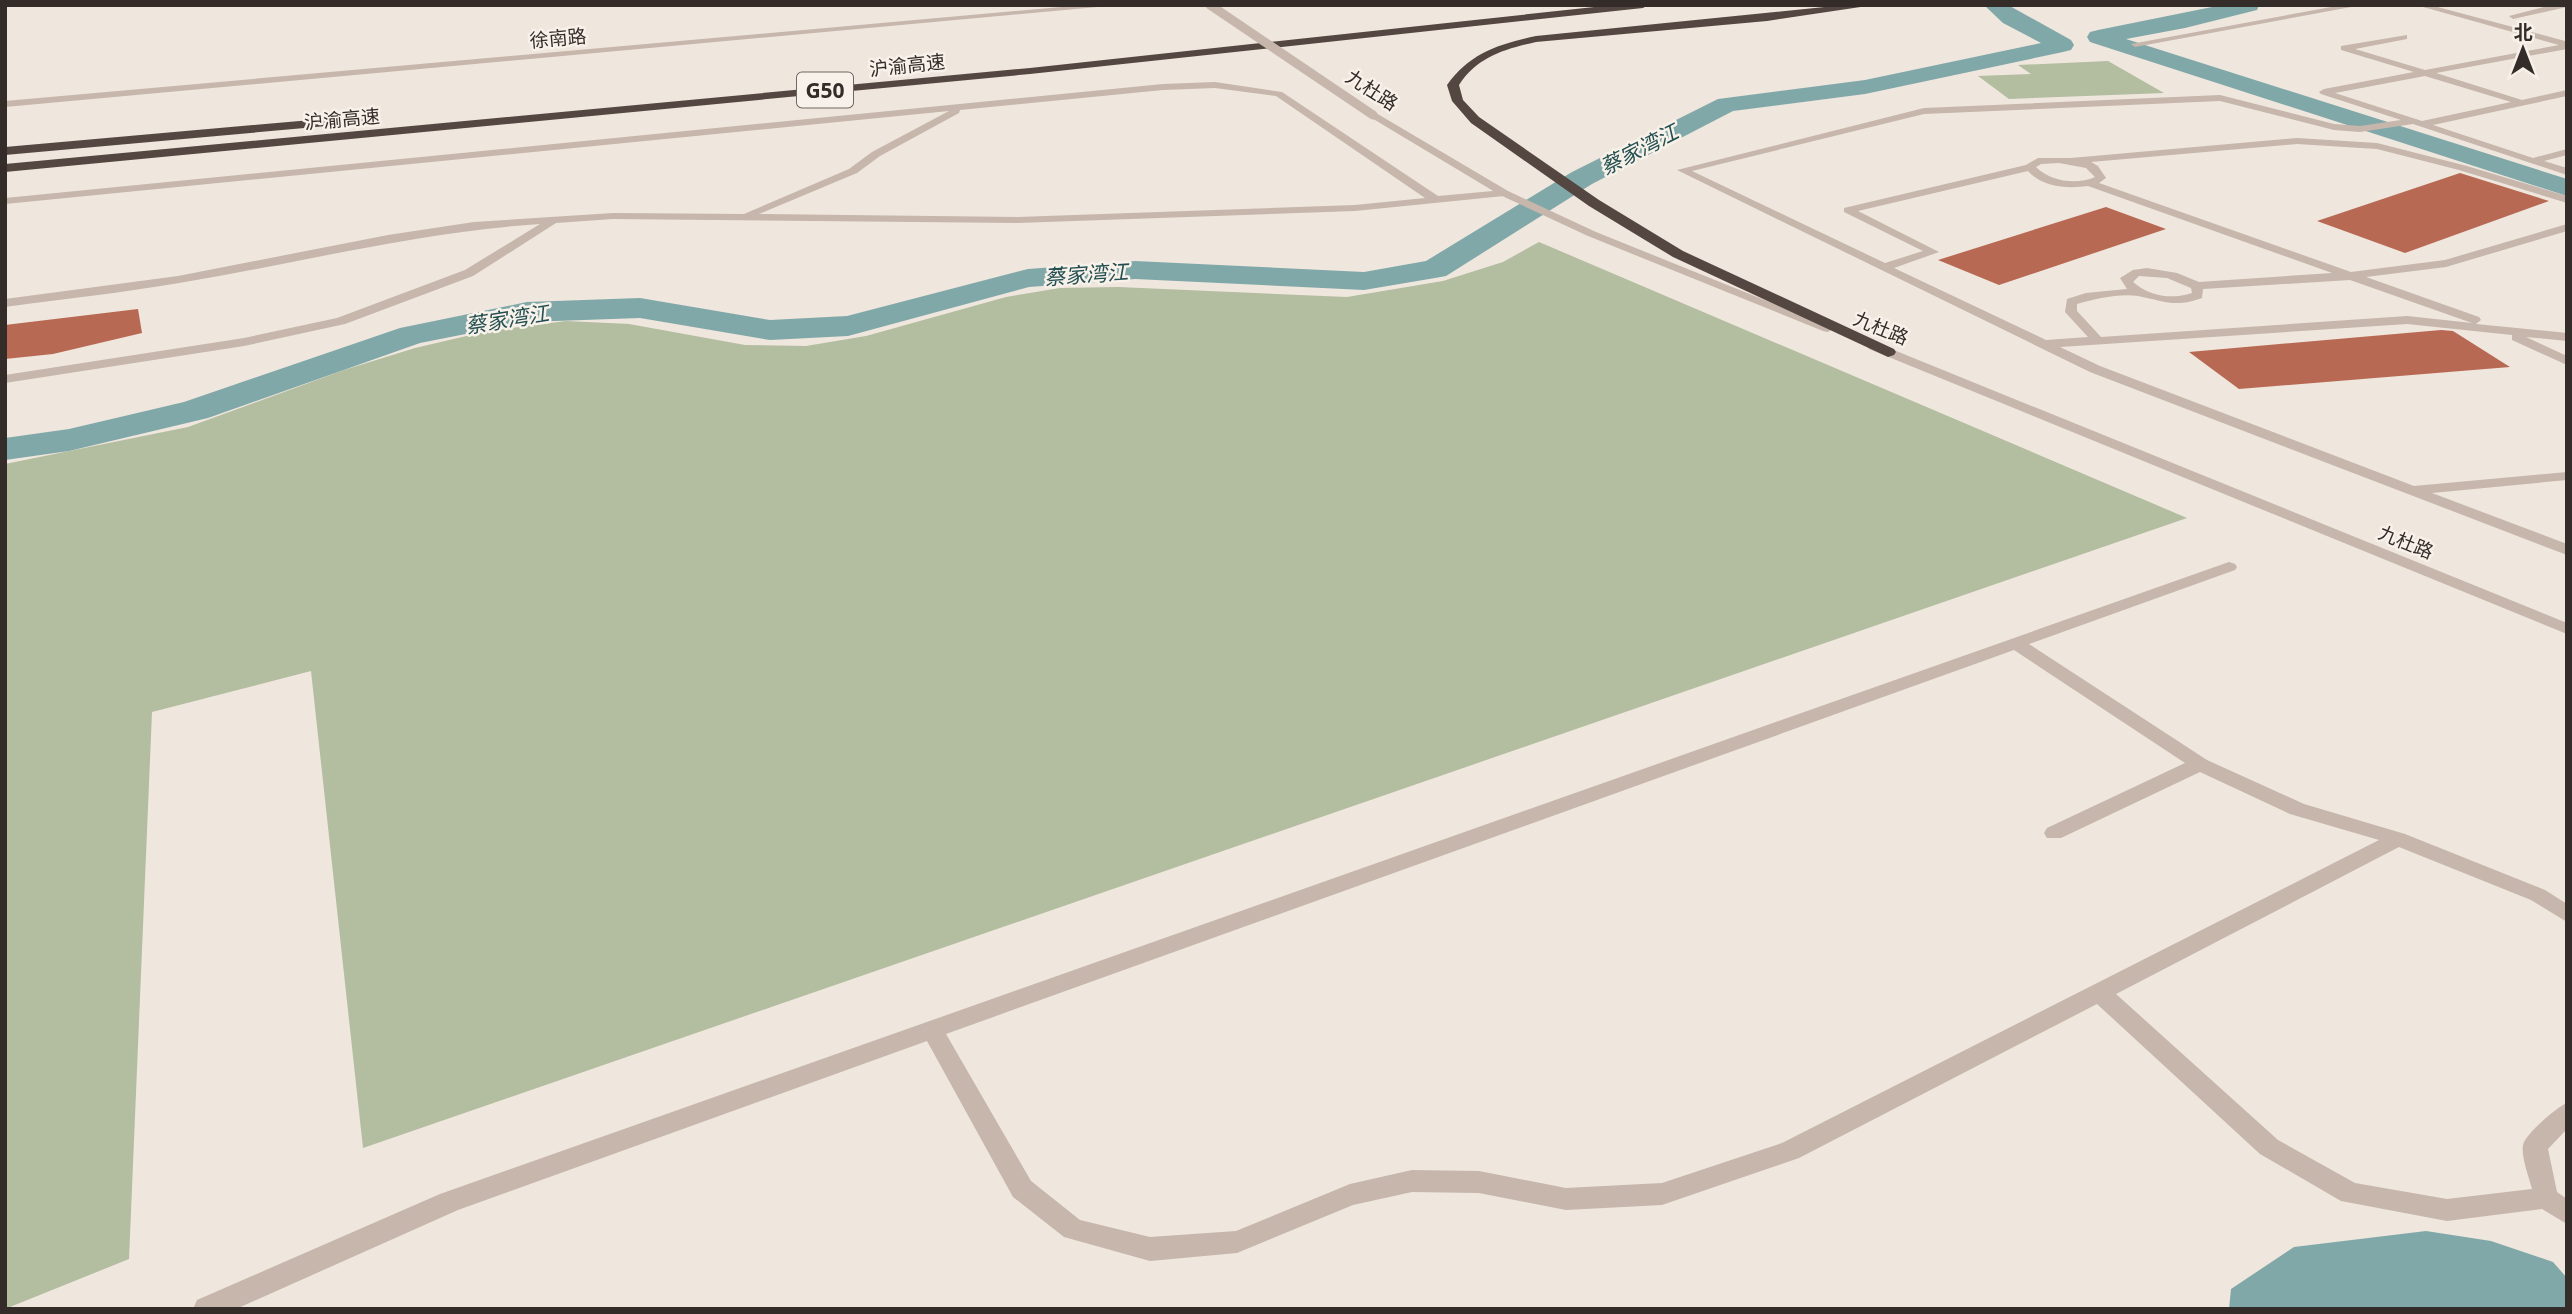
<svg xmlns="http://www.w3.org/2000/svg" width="2572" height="1314" font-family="'Noto Sans','Noto Sans SC',sans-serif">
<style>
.green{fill:#b3bd9f}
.water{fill:#80a8a9}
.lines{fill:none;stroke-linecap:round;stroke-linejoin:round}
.canal{fill:#80a8a9;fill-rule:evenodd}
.building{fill:#b86953}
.service{fill:#c6b6ab;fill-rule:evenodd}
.tertiary{fill:#c6b6ab;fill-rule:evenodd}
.motorway{fill:#544741;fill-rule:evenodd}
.tertiary-bridge{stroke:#c6b6ab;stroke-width:9}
.labels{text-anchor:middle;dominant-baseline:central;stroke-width:5;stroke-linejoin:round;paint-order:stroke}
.far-street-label{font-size:19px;fill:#342c29;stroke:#f7f1e9}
.shield{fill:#f7f1e9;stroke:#6e6763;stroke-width:2}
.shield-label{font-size:21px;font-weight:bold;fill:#342c29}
.far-water-label{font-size:21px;font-style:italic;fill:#234f51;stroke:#f7f1e9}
</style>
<rect width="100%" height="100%" fill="#efe6dd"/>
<!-- green -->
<path class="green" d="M2108,61L2164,93L2009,99L1978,76L2031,74L2018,65Z
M1539,242L2187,518L363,1148L311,671L152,712L129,1259L5,1309V464L188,427L344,370L415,348L488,331L566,321L629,324L745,345L806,346L866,336L1006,297L1060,288L1118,287L1347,297L1443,281L1503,262Z"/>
<!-- water -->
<path class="water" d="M2426,1231L2491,1241L2553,1262L2567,1278V1309H2229L2231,1289L2294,1247Z"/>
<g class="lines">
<!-- canal -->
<path class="canal" d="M1984,5H2008L2071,40L2074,45L2071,50L2063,52L1865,94L1733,111L1592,184L1446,276L1435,278L1364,290L1135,279L1029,287L848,336L770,340L640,318L527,322L420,343L208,418L69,451L5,460V438L69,429L184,402L400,328L527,302L640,298L770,320L847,316L1028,269L1135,261L1364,272L1426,261L1572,172L1718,99L1865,80L2041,43L2003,23Z
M2222,5H2259L2257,10L2185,28L2126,39L2567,179V196L2090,42L2087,37L2090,32L2098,30Z"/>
</g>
<!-- building -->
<path class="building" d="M2460,173L2549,201L2405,253L2317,221Z
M2106,207L2166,229L1999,285L1938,260Z
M138,309L142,333L53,354L5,359V325Z
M2441,330L2453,331L2510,367L2239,389L2189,352Z"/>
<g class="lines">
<!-- service -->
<path class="service" d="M2342,5H2362L2135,47L2131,44Z
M2416,5H2430L2565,41L2567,49L2436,73L2522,100L2567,90V96L2433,125L2533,158L2567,149V155L2544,161L2567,168V175L2413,124L2360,132L2334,130L2220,101L1924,114L1692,171L1885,263L1923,251L1844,212V208L2026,165L2038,158H2071L2297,138L2377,143L2467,166L2567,196V203L2459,170L2377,149L2297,144L2091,162L2098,166L2106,178L2099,183L2351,272L2445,260L2567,224V231L2446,267L2366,277L2479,317L2481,320L2476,324L2567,333V341L2526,337L2567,356V365L2512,340V335L2407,324L2060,347L2100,366L2414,486L2567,472V480L2432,493L2567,544V555L2090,372L1677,170L1924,108L2220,95L2334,124L2360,126L2401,120L2321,94L2319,92L2324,89L2414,72L2341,50V46L2407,35V39L2355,49L2425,70L2559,45ZM2425,76L2511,102L2422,121L2335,93ZM2059,163L2086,168L2095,177C2077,185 2051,182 2036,167L2041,164ZM2028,171C2042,187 2067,189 2088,186L2332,273L2199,282L2177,273L2147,268L2133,270L2120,278L2127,289L2086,293L2067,299L2065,312L2088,337L2046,340L1894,268L1939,252L1858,211ZM2139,276L2167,278L2191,288L2192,293C2171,300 2149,296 2133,282ZM2350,280L2472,323L2407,316L2101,337L2077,311V304C2093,299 2121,293 2138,296C2164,301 2175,308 2202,298L2203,289Z
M2552,5L2567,7L2513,19L2509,16Z
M1215,82L1282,92L1438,196L1504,190L1509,193L1504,196L1355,211L1018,223L613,219L556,223L473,276L345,324L244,346L5,383V375L244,338L337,318L465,270L540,224C417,232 300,263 179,283C121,293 63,299 5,307V299L178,276L388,235L474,222L613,213L744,214L849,169L872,152L949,111L5,204V198L1163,84ZM1215,88L1276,96L1425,198L1355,205L1018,217L759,214L857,173L880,156L959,113L960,110L1163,90Z
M2229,562L2235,564L2237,567L2235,570L2029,644L2207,760L2304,804L2405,834L2545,890L2567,904V922L2531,900L2399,847L2116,994L2278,1140L2355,1183L2447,1199L2532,1189C2529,1177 2521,1157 2523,1145C2525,1134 2557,1107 2567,1103V1129L2548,1149L2557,1192L2567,1199V1224L2542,1209L2447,1221L2341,1201L2260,1154L2097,1004L1799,1158L1662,1205L1566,1210L1479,1193L1412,1192L1353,1205L1237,1253L1150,1261L1064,1237L1013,1197L927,1041L458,1210L236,1309H193L197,1300L440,1194ZM2014,650L2185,763L2047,828L2044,833L2047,838H2061L2200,772L2290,814L2379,840L1782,1143L1662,1183L1566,1188L1479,1171L1412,1170L1350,1184L1236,1231L1150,1237L1080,1220L1031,1181L946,1034Z"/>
<!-- tertiary -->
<path class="tertiary" d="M1084,5H1119L5,107V101Z
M1370,113H1376L1508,191L1596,232L1834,328L1828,332L1823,331L1588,236L1500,195L1370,117Z
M1874,342L2567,623V634L1869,349L1867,346Z"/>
<!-- motorway -->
<path class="motorway" d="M1613,5H1648L1643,8L1030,74L5,172V164L1030,68Z
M1844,5H1874L1767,21L1536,42C1505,49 1477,57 1459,85L1463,100L1479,117L1599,200L1683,251L1894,349L1896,352L1894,355L1888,357L1673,257L1589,206L1471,123L1452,101L1447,85C1470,53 1499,44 1536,36Z
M368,115L372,116V122L5,155V147Z"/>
<!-- tertiary-bridge -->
<path class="tertiary-bridge" d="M1210,5L1373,115"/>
</g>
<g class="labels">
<!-- far-street labels -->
<g class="far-street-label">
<text transform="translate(558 38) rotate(-5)">徐南路</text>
<text transform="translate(907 65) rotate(-6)">沪渝高速</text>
<text transform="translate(1372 90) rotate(33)">九杜路</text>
<text transform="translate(342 119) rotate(-5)">沪渝高速</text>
<text transform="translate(1881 328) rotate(22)">九杜路</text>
<text transform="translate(2406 542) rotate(22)">九杜路</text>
</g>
<!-- shield labels -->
<rect class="shield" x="797" y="72.5" width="56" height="35" rx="5"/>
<g class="shield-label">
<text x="825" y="90">G50</text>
</g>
<!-- far-water labels -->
<g class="far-water-label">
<text transform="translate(1639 149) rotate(-27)">蔡家湾江</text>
<text transform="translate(1086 274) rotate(-4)">蔡家湾江</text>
<text transform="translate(507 319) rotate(-9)">蔡家湾江</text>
</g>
</g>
<!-- border -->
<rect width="2572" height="1314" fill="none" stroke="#342c29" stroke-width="14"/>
<!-- north arrow -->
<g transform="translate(2523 49)" stroke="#f7f1e9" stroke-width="5" paint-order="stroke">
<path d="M0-5L12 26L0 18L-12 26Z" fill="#342c29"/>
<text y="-10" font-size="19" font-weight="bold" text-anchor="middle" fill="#342c29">北</text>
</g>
</svg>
